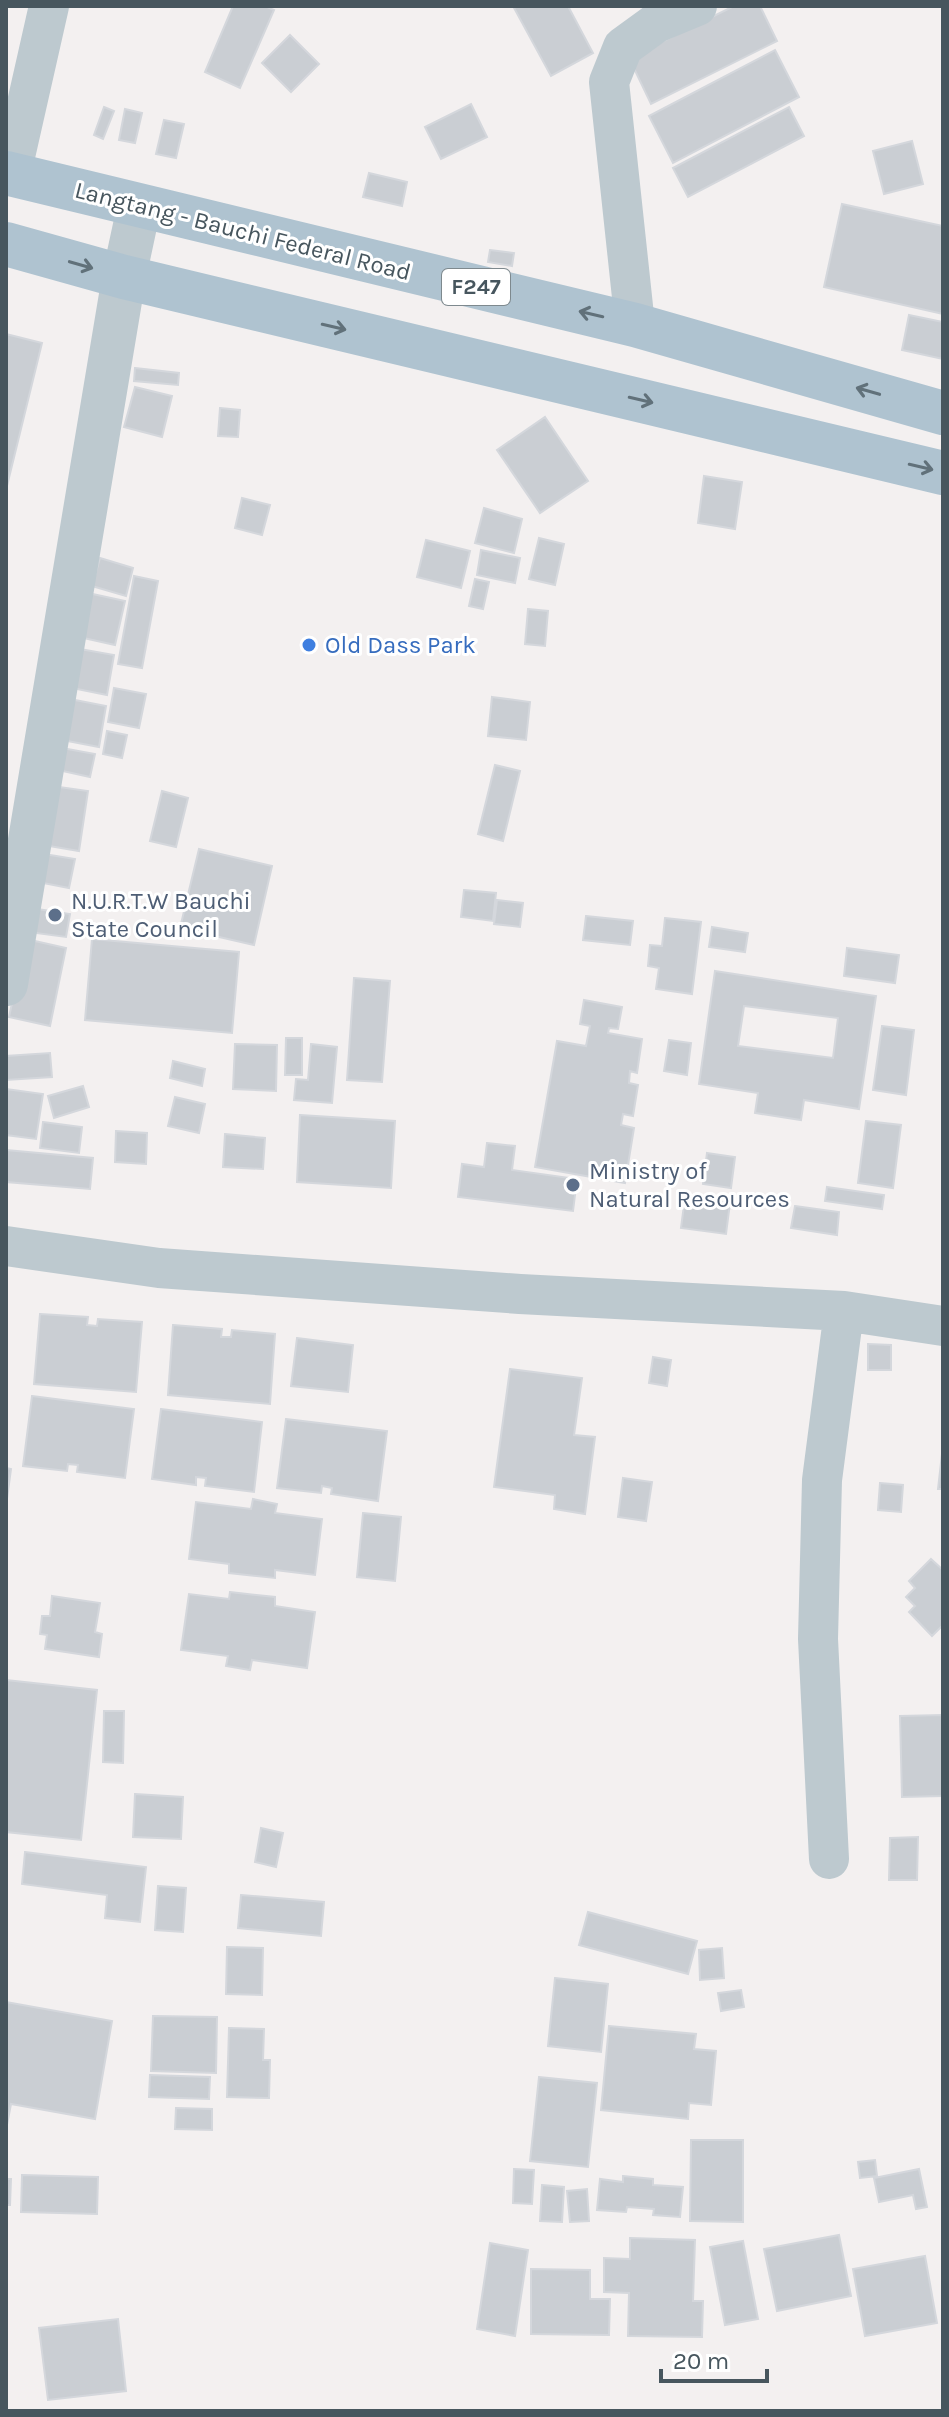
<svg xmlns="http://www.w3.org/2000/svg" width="949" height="2417" font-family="Karla,sans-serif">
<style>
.building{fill:#caced3;stroke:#d4d7dc;stroke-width:2;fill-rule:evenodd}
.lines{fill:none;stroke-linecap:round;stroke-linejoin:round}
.minor{stroke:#bdc9cf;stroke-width:40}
.tertiary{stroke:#bdc9cf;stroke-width:44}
.primary{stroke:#afc3d0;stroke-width:44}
.oneway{stroke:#61717a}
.shop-dot{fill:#3f7fe0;stroke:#fff;stroke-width:3}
.service-dot{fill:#5c6f8a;stroke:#fff;stroke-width:3}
.labels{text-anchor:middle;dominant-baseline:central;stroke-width:6;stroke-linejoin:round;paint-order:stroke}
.shield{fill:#fff;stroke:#7e898e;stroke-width:2}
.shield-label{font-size:22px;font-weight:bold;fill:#47565e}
.street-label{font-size:24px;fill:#47565e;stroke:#fff}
.shop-label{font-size:24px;fill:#366cbe;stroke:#fff;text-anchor:start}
.service-label{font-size:24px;fill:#4e5e75;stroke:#fff;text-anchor:start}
</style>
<rect width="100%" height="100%" fill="#f3f0f0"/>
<!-- building -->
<path class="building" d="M233,6H265L274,10L240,88L205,72Z
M513,6H568L593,53L551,76Z
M734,6H760L777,41L651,104L629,58Z
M290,35L319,64L291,92L262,63Z
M775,50L799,97L673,163L649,116Z
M471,104L487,137L441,159L425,127Z
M104,107L114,111L103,139L94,135Z
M789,107L804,136L688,197L673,168Z
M125,109L142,113L135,143L119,140Z
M164,120L184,124L176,158L156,154Z
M912,141L923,184L884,194L873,151Z
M369,173L407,182L402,206L363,197Z
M842,204L943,226V314L824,287Z
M490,250L514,253L512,266L488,262Z
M909,315L943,322V359L902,350Z
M6,334L42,343L6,490Z
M135,368L179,373L178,385L134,381Z
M135,387L172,396L162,437L124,427Z
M220,408L240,410L238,437L218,436Z
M545,417L588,481L540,513L497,450Z
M704,476L742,482L735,529L698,523Z
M242,498L270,505L262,535L235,528Z
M484,508L522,519L514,553L475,543Z
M539,538L564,544L555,585L529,579Z
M426,540L470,551L461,588L417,577Z
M481,550L520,558L515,583L477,575Z
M100,558L133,568L126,596L92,586Z
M134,576L158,581L142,668L118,664Z
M475,579L489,582L483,609L469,606Z
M88,593L125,601L115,645L79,637Z
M528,609L548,611L545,646L525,644Z
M80,649L114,655L107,695L72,688Z
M114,688L146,694L139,728L108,722Z
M492,697L530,702L526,740L488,736Z
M70,699L106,706L99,747L62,740Z
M107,731L127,735L122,758L103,754Z
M62,748L95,754L90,777L58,770Z
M495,765L520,771L503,841L478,834Z
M52,786L88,791L79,851L43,845Z
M162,791L188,798L176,847L150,841Z
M199,849L272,866L254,945L180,928Z
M44,854L75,859L69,888L38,882Z
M464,890L496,893L493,921L461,917Z
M497,900L523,903L520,927L494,924Z
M31,908L70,914L66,937L28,932Z
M586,916L633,921L630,945L583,940Z
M665,918L701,922L692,994L656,989L659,968L648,966L650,945L662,946Z
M712,927L748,933L745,952L709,947Z
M26,939L66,948L50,1026L9,1017Z
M92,939L239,952L232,1033L85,1020Z
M847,948L899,955L895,983L844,976Z
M715,971L876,996L859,1109L804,1100L801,1120L755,1113L758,1093L699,1084ZM744,1006L838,1018L833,1058L738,1046Z
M354,978L390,981L382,1082L347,1080Z
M584,1000L622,1007L618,1029L609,1028L608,1033L642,1039L637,1073L630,1071L629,1083L638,1085L633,1116L623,1114L621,1125L634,1128L625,1183L535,1167L557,1041L586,1046L590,1026L580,1024Z
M882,1026L914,1030L906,1095L873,1090Z
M286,1038H302V1075H285Z
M669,1040L691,1043L687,1075L664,1071Z
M235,1044L277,1045L276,1091L233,1089Z
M311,1044L337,1047L332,1103L294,1100L296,1079L308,1080Z
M50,1053L52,1077L6,1080V1056Z
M173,1061L205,1069L202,1086L170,1078Z
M83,1086L89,1107L54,1118L48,1096Z
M6,1089L43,1094L36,1139L6,1135Z
M175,1097L205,1104L199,1133L168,1126Z
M300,1115L395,1121L391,1188L297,1182Z
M866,1121L901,1125L893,1188L858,1183Z
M43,1122L82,1127L79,1153L40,1148Z
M116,1131L147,1133L146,1164L115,1162Z
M225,1134L265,1138L263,1169L223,1167Z
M487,1143L515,1146L512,1170L577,1179L573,1211L458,1197L462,1164L484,1167Z
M6,1150L93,1158L90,1189L6,1182Z
M707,1153L735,1157L731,1188L703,1184Z
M827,1187L884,1195L882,1209L825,1201Z
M685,1197L730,1203L726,1234L681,1228Z
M795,1206L839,1212L837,1235L791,1228Z
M40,1314L88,1317L87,1325L97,1326L98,1319L142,1322L136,1392L34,1384Z
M173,1325L222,1329L221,1337H231L232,1330L275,1334L270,1404L168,1395Z
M297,1338L353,1345L348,1392L291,1386Z
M868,1344L891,1345V1370H868Z
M653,1357L671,1360L667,1386L649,1383Z
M510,1369L582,1378L574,1435L595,1437L585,1514L554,1509L555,1495L494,1487Z
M32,1396L134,1409L125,1478L77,1472L78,1465L68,1464L67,1471L23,1466Z
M161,1409L262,1422L254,1492L205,1486L206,1478L196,1477V1485L152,1479Z
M286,1419L387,1431L378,1501L331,1494L332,1488L322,1486L321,1493L277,1488Z
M943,1445V1489H938Z
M6,1468L11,1469L6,1506Z
M623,1478L652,1482L646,1521L618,1517Z
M880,1483L903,1485L901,1512L878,1510Z
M253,1499L277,1504L275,1513L322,1519L315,1575L275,1570V1578L229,1573V1564L189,1559L196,1502L251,1509Z
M363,1513L401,1517L395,1581L357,1577Z
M931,1559L943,1570V1625L932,1636L909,1612L915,1606L906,1597L915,1588L909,1581Z
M230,1592L275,1597V1606L315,1612L307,1668L252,1660L250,1670L226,1666L228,1656L181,1650L189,1594L229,1599Z
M52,1596L100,1603L95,1632L102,1634L99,1657L45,1649L47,1635L40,1634L42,1616H50Z
M6,1680L97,1690L81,1840L6,1832Z
M104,1711H124L123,1763L103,1762Z
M943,1715V1796L902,1797L900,1716Z
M135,1794L183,1797L181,1839L133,1837Z
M261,1828L283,1833L276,1867L255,1862Z
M918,1837L917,1880H889L890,1838Z
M25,1852L146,1867L140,1922L105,1918L107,1895L22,1884Z
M158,1886L186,1888L183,1932L155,1930Z
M241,1895L324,1902L321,1936L238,1928Z
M588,1912L697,1941L688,1974L579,1945Z
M227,1947L263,1948L262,1995L226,1994Z
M722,1948L724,1978L700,1980L699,1950Z
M555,1978L608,1984L601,2052L548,2046Z
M741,1990L744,2007L721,2011L718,1993Z
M6,2002L112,2021L95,2119L11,2104L6,2130Z
M153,2016L217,2017L216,2073L151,2071Z
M609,2026L696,2034L694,2049L716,2051L711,2105L689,2103L688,2119L601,2110Z
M229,2028L264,2029L263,2060H270L269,2098L227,2097Z
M150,2075L210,2077L209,2099L149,2097Z
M539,2077L597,2083L588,2167L530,2161Z
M176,2108L212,2109V2130L175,2129Z
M691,2140H743V2222L690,2221Z
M875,2160L877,2176L860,2178L858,2162Z
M514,2169L534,2170L532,2204L513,2203Z
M919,2169L927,2207L916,2209L913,2195L879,2202L874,2178Z
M22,2175L98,2177L97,2214L21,2212Z
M623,2176L653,2179V2185L683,2187L680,2217L653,2215L654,2209L627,2207L626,2212L597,2210L600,2179L623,2182Z
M6,2179H11L10,2205H6Z
M542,2185L564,2187L562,2222L540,2221Z
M587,2189L589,2221L570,2222L567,2191Z
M839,2235L851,2296L777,2311L764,2249Z
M630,2238L695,2240L693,2301H703L702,2337L628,2336L629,2293L604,2292V2258L630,2259Z
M743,2241L758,2319L725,2325L710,2247Z
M490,2243L528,2250L515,2336L477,2329Z
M925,2256L937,2323L865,2336L853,2269Z
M531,2269L590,2270V2299H610L609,2335L531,2334Z
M118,2319L126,2391L48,2400L39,2328Z"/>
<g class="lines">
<!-- minor -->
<path class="minor" d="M11,174L49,6
M635,325L609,82L623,47L656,23L697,6
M6,1246L159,1268L520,1294L844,1311L943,1326
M829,1859L818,1639L822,1480L844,1311"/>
<!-- tertiary -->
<path class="tertiary" d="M6,984L124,277L139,207"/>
<!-- primary -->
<path class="primary" d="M6,173L635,325L943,413
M6,244L124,277L943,473"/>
</g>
<!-- one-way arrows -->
<defs><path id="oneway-shaft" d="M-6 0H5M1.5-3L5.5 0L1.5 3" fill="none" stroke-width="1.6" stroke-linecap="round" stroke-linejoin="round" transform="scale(2)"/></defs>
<g class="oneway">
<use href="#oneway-shaft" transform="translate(81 265) rotate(16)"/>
<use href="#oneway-shaft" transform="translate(591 314) rotate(-167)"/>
<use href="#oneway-shaft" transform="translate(334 327) rotate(13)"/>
<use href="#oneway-shaft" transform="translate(868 391) rotate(-164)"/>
<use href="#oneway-shaft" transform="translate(641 400) rotate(13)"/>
<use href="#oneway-shaft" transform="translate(921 467) rotate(13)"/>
</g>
<!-- markers -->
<circle class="shop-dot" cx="309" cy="645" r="8"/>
<g class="service-dot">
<circle cx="55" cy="915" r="8"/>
<circle cx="573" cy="1185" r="8"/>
</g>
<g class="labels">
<!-- shield labels -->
<rect class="shield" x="442" y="269" width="68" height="36" rx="6"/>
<g class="shield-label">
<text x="476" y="287">F247</text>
</g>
<!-- street labels -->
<g class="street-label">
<text transform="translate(243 231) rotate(14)">Langtang - Bauchi Federal Road</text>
</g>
<!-- shop labels -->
<g class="shop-label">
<text x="325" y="645">Old Dass Park</text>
</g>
<!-- service labels -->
<g class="service-label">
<text x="71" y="901">N.U.R.T.W Bauchi<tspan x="71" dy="28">State Council</tspan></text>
<text x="589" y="1171">Ministry of<tspan x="589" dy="28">Natural Resources</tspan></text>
</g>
</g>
<!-- border -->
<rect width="949" height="2417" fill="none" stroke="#47565e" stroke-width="16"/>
<!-- scale -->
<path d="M661 2369v12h106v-12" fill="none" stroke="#47565e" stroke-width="4"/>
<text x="673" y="2369" font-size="24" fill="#47565e" stroke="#ffffff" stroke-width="6" paint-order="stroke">20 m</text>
</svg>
